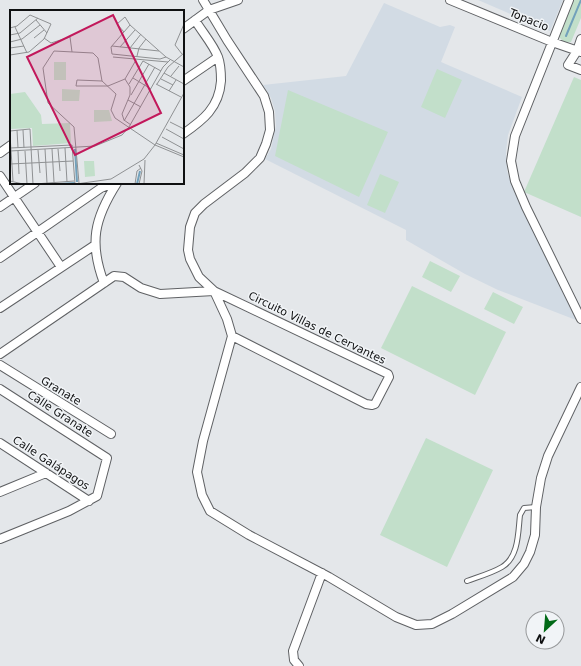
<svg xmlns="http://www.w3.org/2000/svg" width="581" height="666" font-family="'DejaVu Sans',sans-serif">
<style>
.built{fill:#d2dbe4}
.green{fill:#c2dfca}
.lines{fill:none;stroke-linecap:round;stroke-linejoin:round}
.stream{stroke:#72a1bb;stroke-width:2}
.lane-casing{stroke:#5f6164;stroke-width:6}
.street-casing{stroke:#5f6164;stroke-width:10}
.lane{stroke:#fff;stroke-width:4}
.street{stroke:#fff;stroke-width:8}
.labels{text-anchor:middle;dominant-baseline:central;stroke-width:3;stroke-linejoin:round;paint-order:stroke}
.street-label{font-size:11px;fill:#0f1011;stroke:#f1f4f7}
.inset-river{fill:none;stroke:#72a1bb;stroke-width:2}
.inset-road{fill:none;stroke:#8f9193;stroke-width:1}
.view{fill:#c2185b;fill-opacity:0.15;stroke:#c2185b;stroke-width:2}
.inset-edge{fill:none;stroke:#0f1011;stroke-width:2}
</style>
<rect width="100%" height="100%" fill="#e4e7ea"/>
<!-- built -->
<path class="built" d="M478,0H563L550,31Z
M384,3L440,27L450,25L455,27L441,62L522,97L508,135L506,152L507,171L513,189L576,320L498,290L465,274L406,240V230L265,159L271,149L276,126L275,111L271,98L263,85L346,76Z"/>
<!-- green -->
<path class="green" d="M574,0H581V18L571,42H564L559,37Z
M437,69L462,80L445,118L421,107Z
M574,77L581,80V217L524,192Z
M288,90L388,132L359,197L275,156Z
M380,174L399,182L385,213L367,205Z
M430,261L460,276L451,292L422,277Z
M412,286L506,332L475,395L381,348Z
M493,292L523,307L514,324L484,309Z
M426,438L493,470L447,567L380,535Z"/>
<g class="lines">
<!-- stream -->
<path class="stream" d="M566,36L581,0"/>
<defs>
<path id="lane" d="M467,581C478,577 492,573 502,567C519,557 518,532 520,515L524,508L536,507"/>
<path id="street" d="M203,0L227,40L264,96L269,112L270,130L266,144L260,158L245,173L204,204L195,213L190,227L188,250L190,259L199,277L214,291L227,319L232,336L203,441L197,472L202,495L210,511L249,535L329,577L396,617L416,625L432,624L452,614L513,577L524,564L530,552L535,535L536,507L541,478L548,456L581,387
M450,0L552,42L581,52
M569,0L515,136L511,161L515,181L526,207L581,319
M183,29L209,10L238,0
M581,39L577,51L568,65L581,70
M183,81L218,57
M183,134C203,120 219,108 221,81C221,73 221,65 218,57C213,44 202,32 195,20
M0,153L11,145
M0,176L61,267
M0,207L35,183
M0,258L101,188L113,183
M104,283C89,243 94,219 117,183
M0,308L95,245
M0,354L114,276L124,277L141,288L160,294L214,291L388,374L389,377L375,404L372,405L366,404L232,336
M0,365L111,434
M0,389L107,458L97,496L69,511L0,539
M0,443L89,501
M0,492L46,473
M299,666L294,660L293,651L322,573"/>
</defs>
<!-- lane casing -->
<use href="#lane" class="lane-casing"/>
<!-- street casing -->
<use href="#street" class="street-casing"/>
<!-- lane -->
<use href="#lane" class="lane"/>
<!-- street -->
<use href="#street" class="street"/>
</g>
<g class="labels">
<!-- street labels -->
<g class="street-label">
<text transform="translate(529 20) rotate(22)">Topacio</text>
<text transform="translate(317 328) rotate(26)">Circuito Villas de Cervantes</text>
<text transform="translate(61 391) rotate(31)">Granate</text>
<text transform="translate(60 414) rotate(33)">Calle Granate</text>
<text transform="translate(51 463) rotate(33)">Calle Galápagos</text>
</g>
</g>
<!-- overview -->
<g transform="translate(10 10)">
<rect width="174" height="174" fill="#e4e7ea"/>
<path d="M44,52H56V70H44ZM52,79L70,80L69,91H52ZM15,82L31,105L32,114L60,113L61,133L23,136L22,118L1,119L0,84ZM84,100H99L102,111L84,112ZM74,151H84L85,166L75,167Z" fill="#c2dfca"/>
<path class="inset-river" d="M65,139L67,172M49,174L65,173M127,174L130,161"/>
<path class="inset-road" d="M26,10L37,23M120,15L101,37L102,44L150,49L156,47M5,17L17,43M0,18L7,16L20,5L41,14L34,29L19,42L0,45M114,22L107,14L115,7L120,15L156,47L174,57M0,25L10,23L28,8M24,28L34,20M34,28L41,33L60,27L62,42M0,32L12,29L30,15M102,36L149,41M110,37L125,20M0,38L14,36M120,38L131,24M172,44L165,35L174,14M127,46L129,38L136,29M103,47L158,52M133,51L151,61M154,63L174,74M161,66L169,56M123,68L141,79M115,69L120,77V85L112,104L114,110L121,115M115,69L126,50M151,69L163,75M92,71L106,84L101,100L105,108L145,135L174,147M92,71L67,70L66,76H98L115,69M119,74L133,51M146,74L171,87M147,74L158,57L174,43M159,81L166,70M121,85L139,54M118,90L131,97M114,111L145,57M160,112L174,119M156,119L174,129M7,120L8,138M13,120L14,138M0,121L20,119L23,174M0,125L3,171M152,127L174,139M146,133L174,145M0,138L62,135L65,174M55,138L57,172M35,139L37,173M42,139L44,172M48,139L50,161M28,140L30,163M0,141L85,136L112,125L119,117L153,57L161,49M8,141L9,164M15,141L17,174M0,154L63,151M0,171L13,174M69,173L64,117L38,93L33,58L44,41L83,43L88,48L92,71M25,174L64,171M66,174L101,169L134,149L145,135L174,83M125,174L127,161L131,158M129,174L132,161L129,155M134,174L135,150"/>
<path class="view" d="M103,5L151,103L65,145L17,47Z"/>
<rect width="174" height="174" class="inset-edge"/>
</g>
<!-- north arrow -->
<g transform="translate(545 630) rotate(206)"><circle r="19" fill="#f1f4f7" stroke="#97999b"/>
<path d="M0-3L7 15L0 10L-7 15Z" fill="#006916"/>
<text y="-6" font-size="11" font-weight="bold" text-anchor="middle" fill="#0f1011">N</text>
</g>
</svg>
